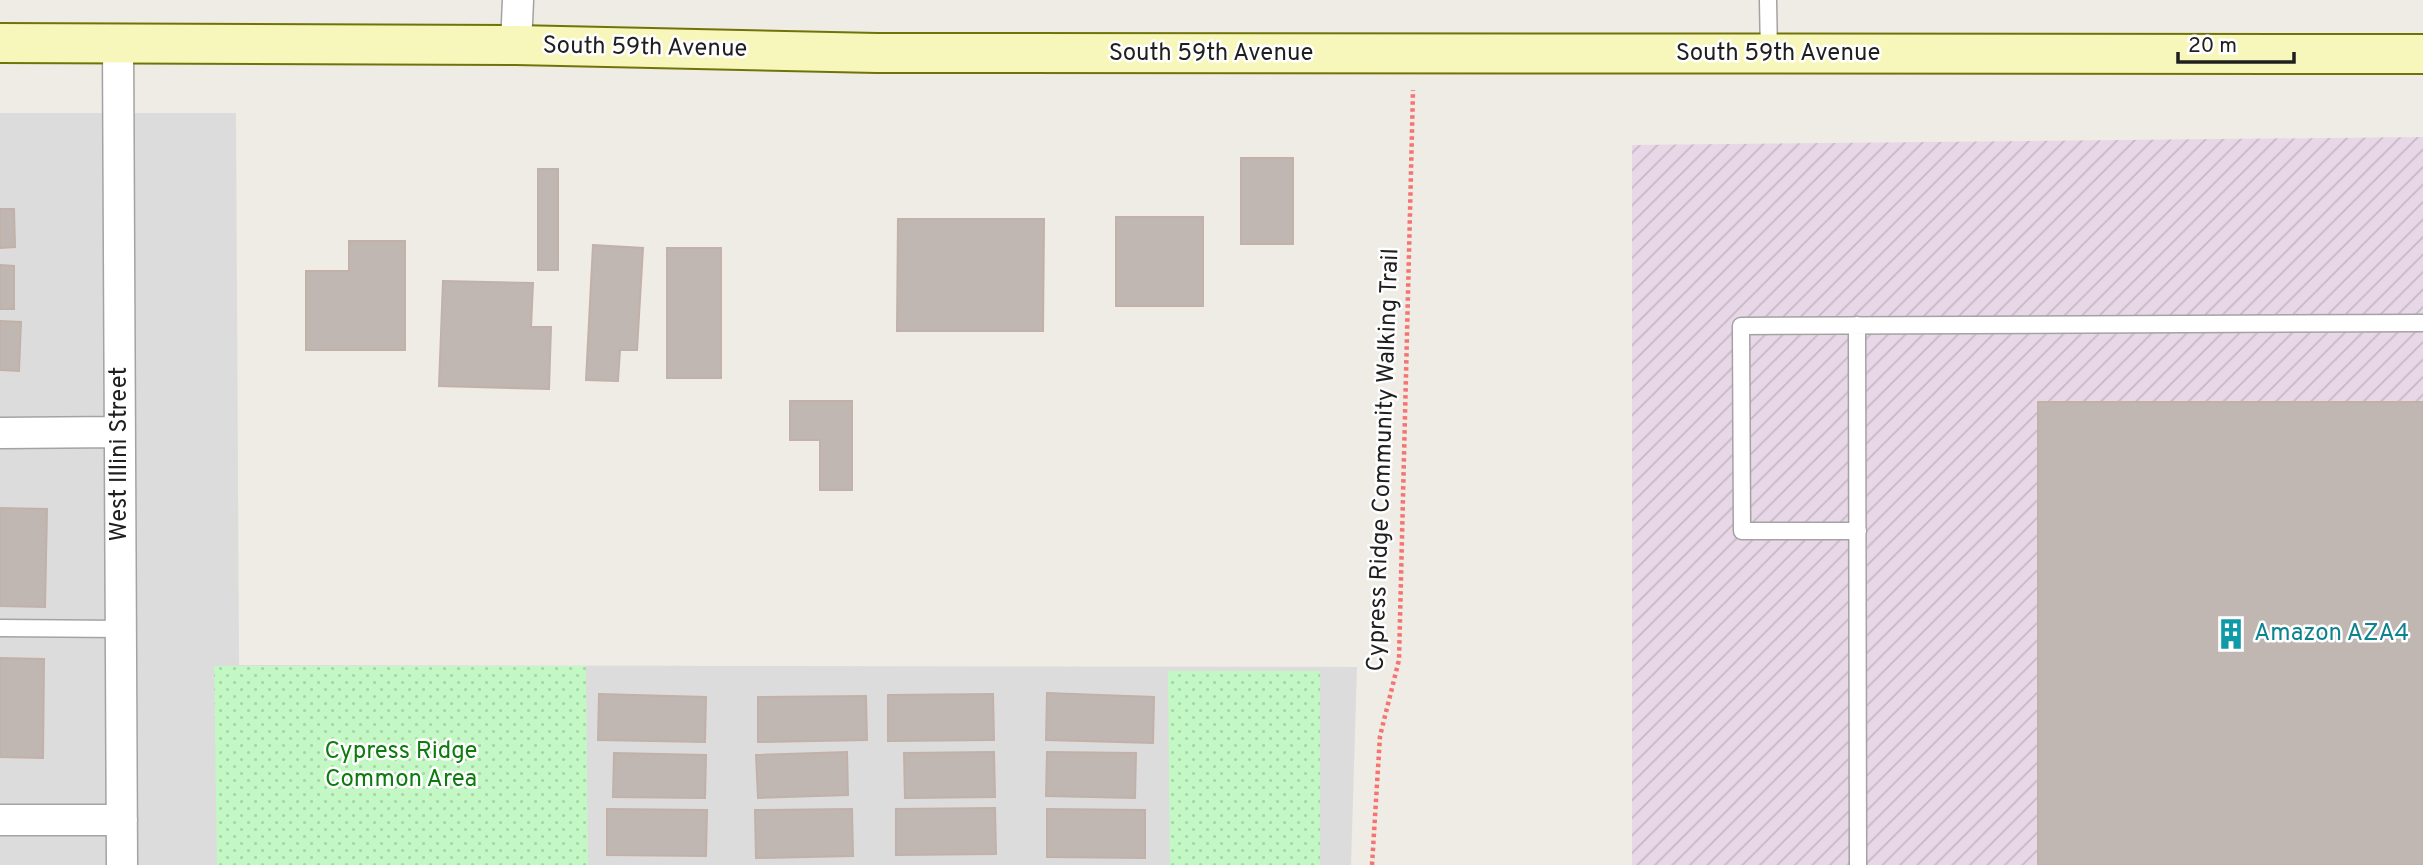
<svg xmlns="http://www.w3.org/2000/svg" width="2423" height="865" font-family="Overpass,sans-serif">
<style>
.residential{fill:#dddcdc}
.industrial{fill:url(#industrial-furrows)}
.park{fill:url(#park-dots)}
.building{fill:#c0b7b2;stroke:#c1b1a8;stroke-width:2}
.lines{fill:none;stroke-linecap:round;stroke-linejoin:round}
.lane-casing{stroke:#a3a3a3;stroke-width:19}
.street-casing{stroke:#a3a3a3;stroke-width:33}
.secondary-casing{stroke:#707408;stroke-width:42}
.path{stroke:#f6736f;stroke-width:4.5;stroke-dasharray:3.5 3.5;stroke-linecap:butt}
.lane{stroke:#fff;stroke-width:16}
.street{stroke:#fff;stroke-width:30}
.secondary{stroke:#f8f7bb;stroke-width:38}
.labels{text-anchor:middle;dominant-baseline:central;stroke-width:5;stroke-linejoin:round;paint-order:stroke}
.street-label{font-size:24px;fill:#1f1f1f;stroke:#fff}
.culture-label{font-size:24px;fill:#0d838f;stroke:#fff;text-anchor:start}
.park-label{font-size:24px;fill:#0e7b0f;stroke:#fff}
</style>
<defs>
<pattern id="industrial-furrows" width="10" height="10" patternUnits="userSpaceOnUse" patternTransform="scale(1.75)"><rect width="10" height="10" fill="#e8d7e6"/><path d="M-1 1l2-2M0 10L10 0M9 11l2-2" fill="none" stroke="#c7b8c5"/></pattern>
<pattern id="park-dots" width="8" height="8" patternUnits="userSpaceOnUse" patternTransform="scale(1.75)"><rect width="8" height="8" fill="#c3f8c4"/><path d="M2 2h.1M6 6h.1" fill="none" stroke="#a7d4a8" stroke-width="1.8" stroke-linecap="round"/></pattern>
</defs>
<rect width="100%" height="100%" fill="#efebe5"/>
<!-- residential -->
<path class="residential" d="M0,113H236L239,665L1357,667L1351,865H0Z"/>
<!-- industrial -->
<path class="industrial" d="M2423,137V865H1632V145Z"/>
<!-- park -->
<path class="park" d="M214,666H586L588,865H217Z
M1168,671H1320V865H1170Z"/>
<!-- building -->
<path class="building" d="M1241,158H1293V244H1241Z
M538,169H558V270H538Z
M0,209H14L15,247L0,248Z
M1116,217H1203V306H1116Z
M898,219H1044L1043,331H897Z
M349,241H405V350H306V271H349Z
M593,245L643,248L637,350H620L618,381L586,380Z
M667,248H721V378H667Z
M0,265L14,266V309H0Z
M443,281L533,283L531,327H551L549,389L439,386Z
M0,321L21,322L19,371L0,370Z
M790,401H852V490H820V440H790Z
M2038,402H2423V865H2038Z
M0,508L47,509L45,607L0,606Z
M0,658L44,659L43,758L0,757Z
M1047,693L1154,697L1153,743L1046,740Z
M599,694L706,697L705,742L598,740Z
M993,694L994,740L888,741V695Z
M866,696L867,740L758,742V697Z
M847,752L848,795L758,798L756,755Z
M994,752L995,797L905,798L904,753Z
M1047,752L1136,753L1135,798L1046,796Z
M614,753L706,755L705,798L613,797Z
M995,808L996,854L896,855V809Z
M607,809L707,810L706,856L607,855Z
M852,809L853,856L756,858L755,810Z
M1047,809L1145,810V858L1047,857Z"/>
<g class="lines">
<defs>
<path id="lane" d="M1768,0L1769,54
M1857,325L1858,865
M1858,531H1742L1741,326L2423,323
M0,628L121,629"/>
<path id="street" d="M118,44L122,865
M516,45L518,0
M0,433L120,432
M0,820H122"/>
<path id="secondary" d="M0,43L516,45L877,53L2423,54"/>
</defs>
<!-- lane casing -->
<use href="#lane" class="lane-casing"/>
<!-- street casing -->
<use href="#street" class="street-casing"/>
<!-- secondary casing -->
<use href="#secondary" class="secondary-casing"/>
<!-- path -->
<path class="path" d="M1372,865L1380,736L1399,660L1413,90"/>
<!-- lane -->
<use href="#lane" class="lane"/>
<!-- street -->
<use href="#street" class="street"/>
<!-- secondary -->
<use href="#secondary" class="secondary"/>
</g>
<!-- icons -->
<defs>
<symbol id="building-bare" viewBox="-9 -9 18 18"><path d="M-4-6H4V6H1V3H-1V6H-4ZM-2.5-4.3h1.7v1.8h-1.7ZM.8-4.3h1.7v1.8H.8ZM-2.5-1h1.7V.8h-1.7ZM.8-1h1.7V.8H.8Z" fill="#0f9aa8" stroke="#fff" stroke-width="2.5" paint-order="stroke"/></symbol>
</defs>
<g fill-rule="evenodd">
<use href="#building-bare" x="2209" y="612" width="44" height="44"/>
</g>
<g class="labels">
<!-- street labels -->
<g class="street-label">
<text transform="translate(645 48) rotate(1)">South 59th Avenue</text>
<text x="1211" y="54">South 59th Avenue</text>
<text x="1778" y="54">South 59th Avenue</text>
<text transform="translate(120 454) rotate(-90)">West Illini Street</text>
<text transform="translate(1384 460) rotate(-88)">Cypress Ridge Community Walking Trail</text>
</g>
<!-- culture labels -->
<g class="culture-label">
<text x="2254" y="634">Amazon AZA4</text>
</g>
<!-- park labels -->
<g class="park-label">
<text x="401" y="752">Cypress Ridge<tspan x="401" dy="28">Common Area</tspan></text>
</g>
</g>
<!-- scale -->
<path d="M2178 52v10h116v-10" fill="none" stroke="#1f1f1f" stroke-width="3.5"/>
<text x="2188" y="52" font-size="21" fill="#1f1f1f" stroke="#ffffff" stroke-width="5" paint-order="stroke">20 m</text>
</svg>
